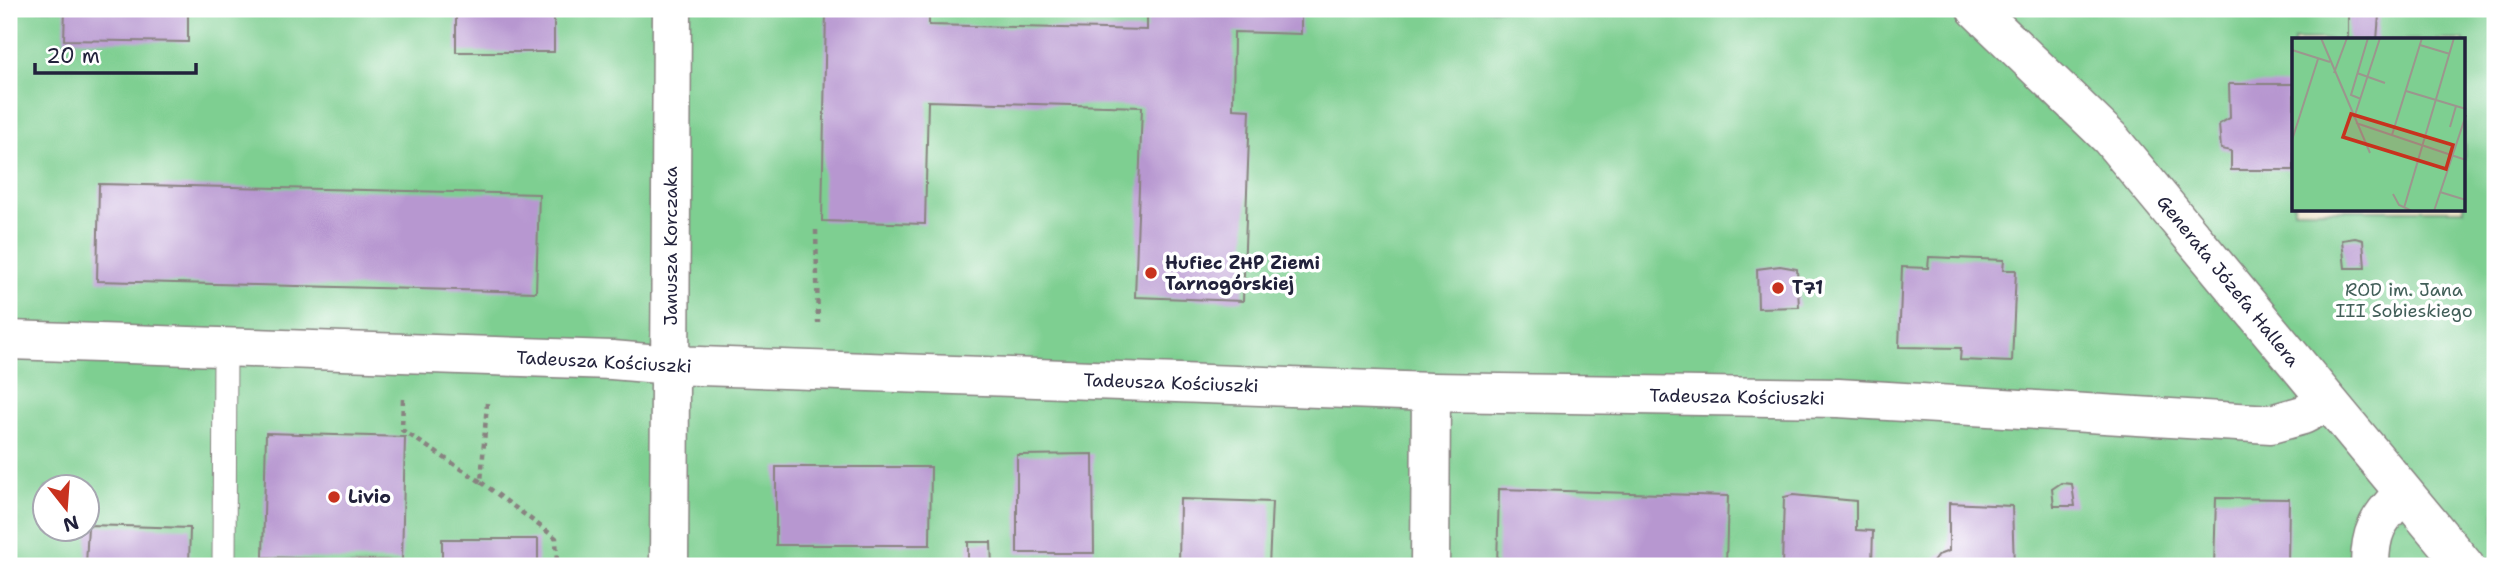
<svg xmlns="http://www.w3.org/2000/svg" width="2504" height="575" font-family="'Shantell Sans',sans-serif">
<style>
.green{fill:#7ecf91;stroke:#507866;stroke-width:2;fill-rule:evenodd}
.building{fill:#b797d0}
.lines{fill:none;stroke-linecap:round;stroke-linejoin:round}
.service-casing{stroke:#888280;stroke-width:25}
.minor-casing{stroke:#888280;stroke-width:41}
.path{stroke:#888280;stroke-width:4.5;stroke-dasharray:5 5;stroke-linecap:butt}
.service{stroke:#fff;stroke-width:23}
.minor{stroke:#fff;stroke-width:38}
.poi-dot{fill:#c8321e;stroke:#fff;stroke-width:2.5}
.labels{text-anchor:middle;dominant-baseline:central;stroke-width:7;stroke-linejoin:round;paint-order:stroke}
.street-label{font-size:18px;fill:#22223b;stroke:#fff}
.poi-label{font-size:18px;font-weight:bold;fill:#22223b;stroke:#fff;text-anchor:start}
.park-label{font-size:18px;fill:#425f59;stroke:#fff}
.inset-road{fill:none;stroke:#9c968e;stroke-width:2}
.view{fill:#c8321e;fill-opacity:0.15;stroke:#c8321e;stroke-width:3.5}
.inset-edge{fill:none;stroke:#22223b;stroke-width:3.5}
</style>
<rect width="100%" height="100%" fill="#fff"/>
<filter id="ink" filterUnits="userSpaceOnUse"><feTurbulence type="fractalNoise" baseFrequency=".0143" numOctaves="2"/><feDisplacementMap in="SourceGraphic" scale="14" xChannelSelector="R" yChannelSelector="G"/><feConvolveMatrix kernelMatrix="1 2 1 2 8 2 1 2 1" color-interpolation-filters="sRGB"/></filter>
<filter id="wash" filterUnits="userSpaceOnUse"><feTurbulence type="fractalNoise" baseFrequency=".00686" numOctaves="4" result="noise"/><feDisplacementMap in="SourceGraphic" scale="28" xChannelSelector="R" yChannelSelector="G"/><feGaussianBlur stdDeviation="1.57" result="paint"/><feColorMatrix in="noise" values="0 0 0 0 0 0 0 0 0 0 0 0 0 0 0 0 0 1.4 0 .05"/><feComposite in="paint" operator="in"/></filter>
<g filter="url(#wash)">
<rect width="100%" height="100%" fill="#ede3c5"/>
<!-- green -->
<path class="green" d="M9,9H2495V566H9ZM2294,40H2464V210H2294ZM46,488H88V530H46Z"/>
<g id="blocks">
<!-- building -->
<path class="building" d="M65,9H188V42L64,40Z
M456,9H554V52H456Z
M826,9H929V25L1147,30V9H1301V34L1234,32L1233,109L1250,110L1243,301L1135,297L1142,107L928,101L925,224L822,221Z
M2348,15H2379L2377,40H2348Z
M2229,84H2294V170H2231V151L2221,149L2219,124L2230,118Z
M99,184L539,194L536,292L97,281Z
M2355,238L2363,240L2365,268H2345L2342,240Z
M1929,257L2004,260L2003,270H2016L2012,362L1960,360L1961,348L1899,347L1902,267L1928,268Z
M1780,266L1797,269L1799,307L1758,308L1757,269Z
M266,433L405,437L402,561L263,557Z
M1093,454L1094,553H1017V455Z
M776,467H931L930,545H776Z
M2061,483L2072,484L2075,506H2054L2052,489Z
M1499,489L1728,496L1726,566H1497Z
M1793,495L1856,501V530L1873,531L1872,563L1858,566H1782L1784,497Z
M2216,498L2289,499L2288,566H2214Z
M1180,499L1272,502L1269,566H1179Z
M1949,503L2012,506L2014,566H1930L1938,555L1949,551Z
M88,525L190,528L189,566H86Z
M442,539H538V566H442Z
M968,542H991L992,566H968Z"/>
</g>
</g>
<g filter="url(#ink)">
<use href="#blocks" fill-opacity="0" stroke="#888280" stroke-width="2"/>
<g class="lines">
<defs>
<path id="service" d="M224,566L225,348"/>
<path id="minor" d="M1976,9L2110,138L2465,566
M9,340L612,360L671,365L1431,392L1838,398L2271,424L2303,415L2328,402
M669,566L672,9
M1430,566L1431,392
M2370,566C2370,528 2379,520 2403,492"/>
</defs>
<!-- service casing -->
<use href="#service" class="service-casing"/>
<!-- minor casing -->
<use href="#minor" class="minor-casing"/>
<!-- path -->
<path class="path" d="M816,230L818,323
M403,399L402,430L481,482L487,403
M481,482L556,538L557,566"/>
<!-- service -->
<use href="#service" class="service"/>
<!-- minor -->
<use href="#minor" class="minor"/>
</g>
</g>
<!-- markers -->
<g class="poi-dot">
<circle cx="1151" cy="273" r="7"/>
<circle cx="1778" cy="288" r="7"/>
<circle cx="334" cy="497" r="7"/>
</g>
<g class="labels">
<!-- street labels -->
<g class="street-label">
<text transform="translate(671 246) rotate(-90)">Janusza Korczaka</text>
<text transform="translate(2228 281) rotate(51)">Generała Józefa Hallera</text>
<text transform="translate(604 362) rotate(3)">Tadeusza Kościuszki</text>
<text transform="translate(1171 383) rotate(2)">Tadeusza Kościuszki</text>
<text transform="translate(1737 397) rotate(1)">Tadeusza Kościuszki</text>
</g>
<!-- poi labels -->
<g class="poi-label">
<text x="1165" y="263">Hufiec ZHP Ziemi<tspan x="1165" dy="21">Tarnogórskiej</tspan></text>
<text x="1792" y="288">T71</text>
<text x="348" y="497">Livio</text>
</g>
<!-- park labels -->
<g class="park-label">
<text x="2404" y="290">ROD im. Jana<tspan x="2404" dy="21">III Sobieskiego</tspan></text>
</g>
</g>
<!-- overview -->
<g transform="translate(2292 38)">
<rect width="173" height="173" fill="#ede3c5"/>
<path d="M0,0H173V173H0Z" fill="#7ecf91"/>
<path class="inset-road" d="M29,0L78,115M128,7L158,16M0,12L38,24M42,35L55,0M65,35L93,45M114,53L174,71M69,61L59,57L76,0M62,80L88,0M64,85L174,122M158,89L164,68M100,97L130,0M0,102L26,21M148,154L174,162M101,156L107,167L120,173M112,170L162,0M142,173L174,77"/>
<path class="view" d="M59,76L161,107L154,131L51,99Z"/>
<rect width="173" height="173" class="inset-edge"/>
</g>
<!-- margin -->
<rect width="2504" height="575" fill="none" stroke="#fff" stroke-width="35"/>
<!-- north arrow -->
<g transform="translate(66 508) rotate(163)"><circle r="33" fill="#ffffff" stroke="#a7a7b1" stroke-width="2"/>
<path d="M0-5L12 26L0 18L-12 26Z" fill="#c8321e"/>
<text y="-10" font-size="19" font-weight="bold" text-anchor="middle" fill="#22223b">N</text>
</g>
<!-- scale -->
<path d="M35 63v10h161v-10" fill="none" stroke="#22223b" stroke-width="3.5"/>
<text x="46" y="63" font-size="21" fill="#22223b" stroke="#ffffff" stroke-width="5" paint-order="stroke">20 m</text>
</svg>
